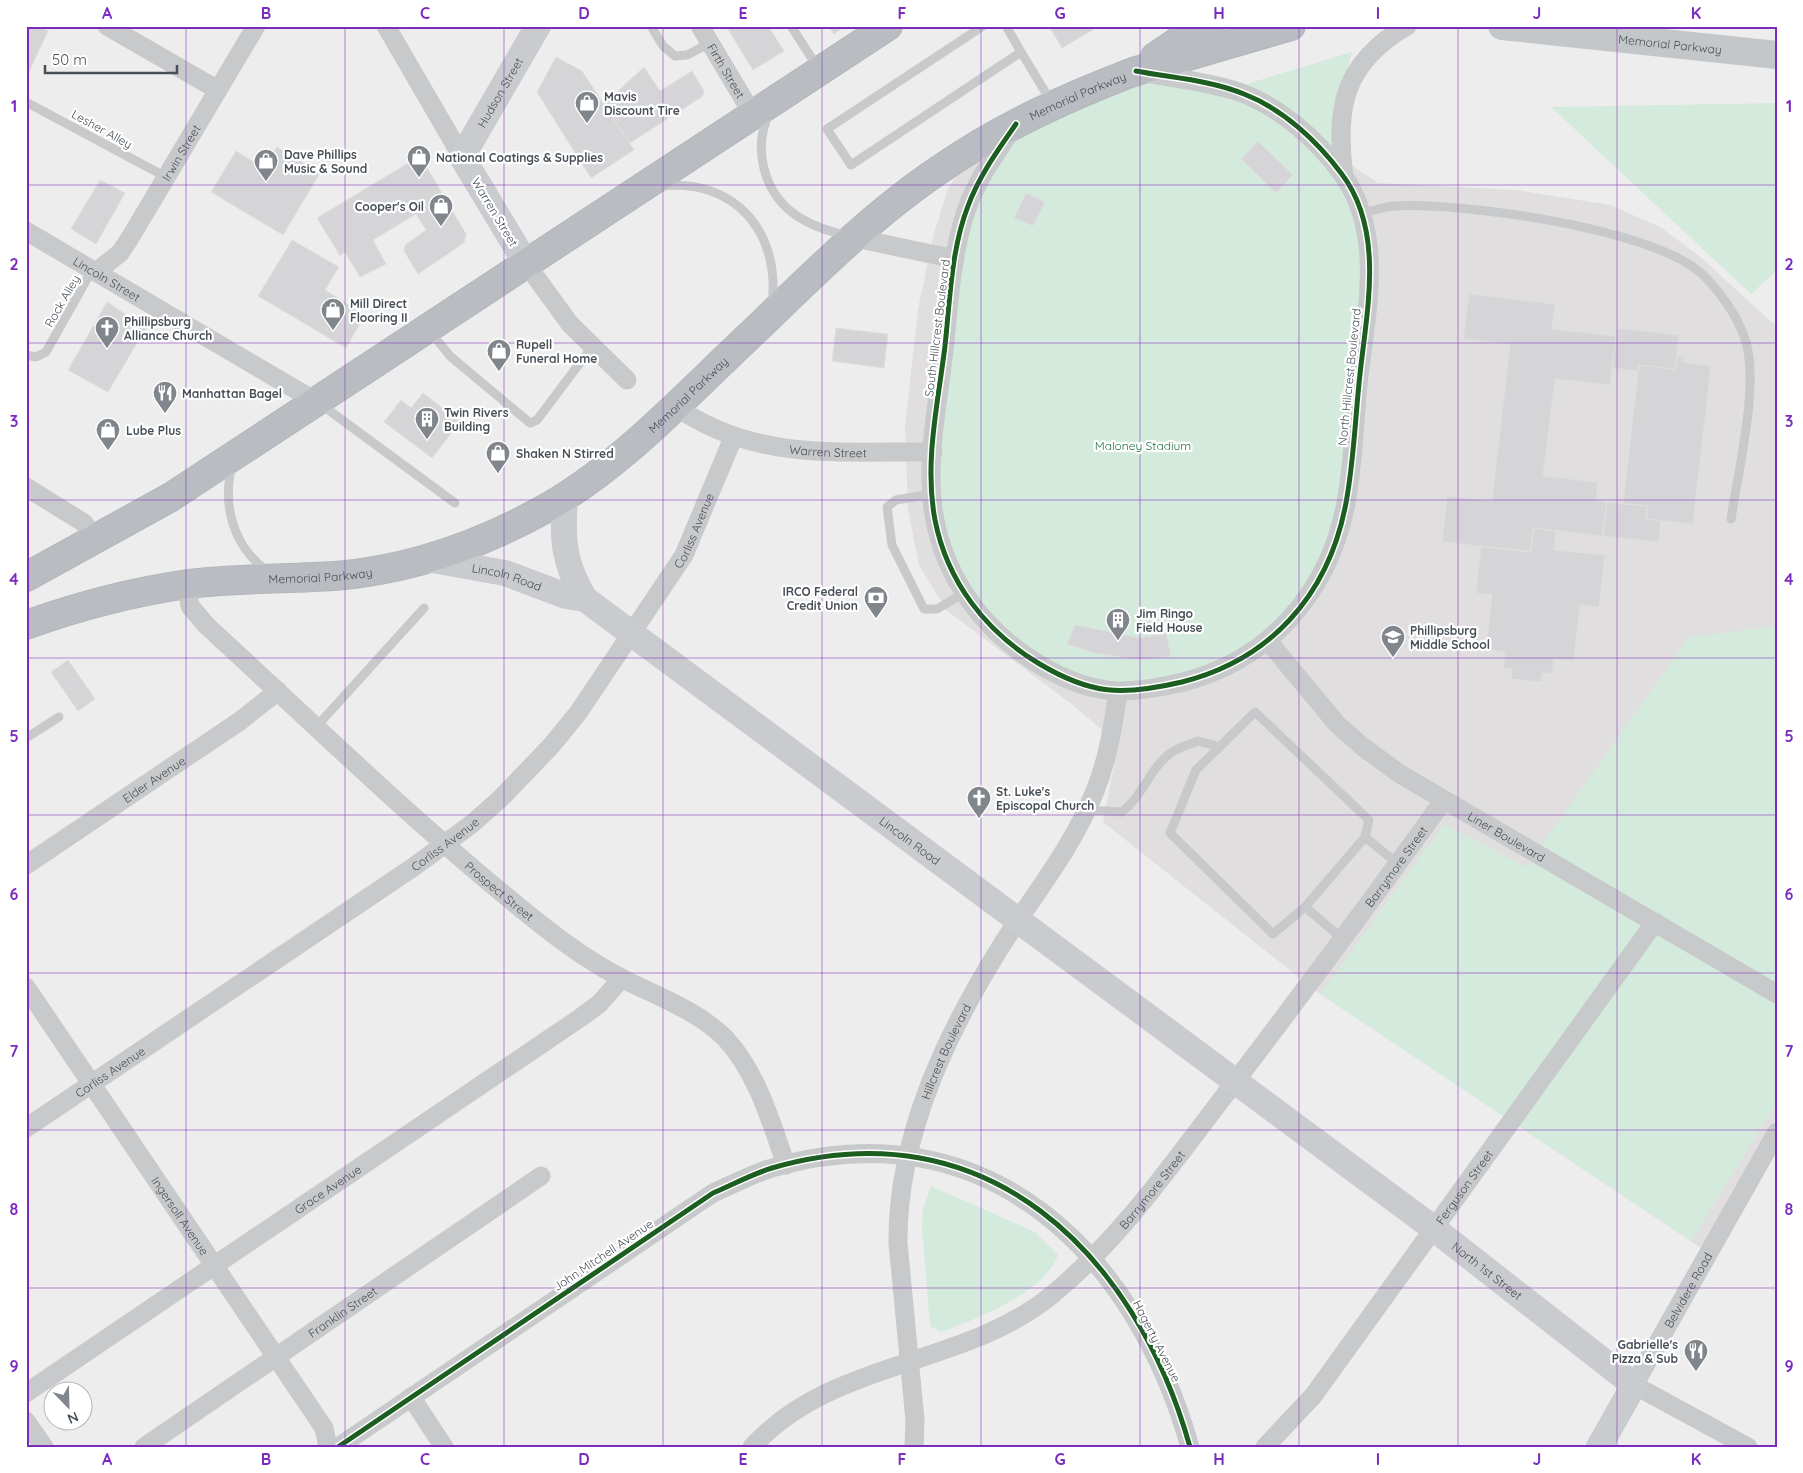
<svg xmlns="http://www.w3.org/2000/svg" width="1803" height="1473" font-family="Quicksand,sans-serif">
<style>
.education{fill:#e0dede}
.green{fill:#d4eadc}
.building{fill:#d5d5d7;stroke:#dfdfe0}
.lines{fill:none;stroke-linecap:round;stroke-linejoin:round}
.highway-casing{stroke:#b3b7bc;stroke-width:30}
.lane{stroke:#c8c9cb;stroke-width:9}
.street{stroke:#c8c9cb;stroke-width:19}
.secondary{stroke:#c9cbce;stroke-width:26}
.primary{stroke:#c4c7c9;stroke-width:28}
.highway{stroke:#b9bdc2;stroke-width:28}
.cycleway-casing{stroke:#fff;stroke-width:8}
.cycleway{stroke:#1b5e20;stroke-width:5}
.grid{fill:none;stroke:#7b2cbf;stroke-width:1;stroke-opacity:0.55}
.labels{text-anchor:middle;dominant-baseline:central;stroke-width:4.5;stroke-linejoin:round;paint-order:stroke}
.street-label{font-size:12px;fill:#474f57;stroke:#fff}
.poi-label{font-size:12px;font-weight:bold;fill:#474f57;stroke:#fff;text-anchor:start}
.park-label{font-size:12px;fill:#216f49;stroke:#fff}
.neatline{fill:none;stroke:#7b2cbf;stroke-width:2}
.grid-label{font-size:16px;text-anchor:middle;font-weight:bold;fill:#7b2cbf}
</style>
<rect width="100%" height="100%" fill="#eeeded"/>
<!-- education -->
<path class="education" d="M1040,124L1351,165L1378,183L1516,190L1610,205L1660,227L1698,255L1777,327V1116L1701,1248L1320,994L1103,822L1114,765L1101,729L1074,706L946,610L919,565L908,510L905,426L918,309L934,233L948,189L960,170Z"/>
<!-- green -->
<path class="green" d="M1352,52L1338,102L1335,166L1367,237L1350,468L1308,599L1217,671L1091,689L979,614L934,515L955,259L993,157L1053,105L1133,72L1230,89Z
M1777,103V270L1751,294L1551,107Z
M1777,626V1102L1691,1241L1320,994L1444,824L1526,867L1689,637Z
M931,1186L1035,1232L1058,1255C1044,1293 977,1319 941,1332L930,1326L922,1229L923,1208Z"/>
<!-- building -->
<path class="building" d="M26,26H37L48,31L27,76Z
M726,26H768L784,51L753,70Z
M828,26H845L834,34Z
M1049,26H1099L1062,48Z
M556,57L582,71L634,150L591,178L537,92Z
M644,67L660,91L692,71L704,91L703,96L630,143L604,104Z
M1258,141L1293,175L1276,193L1241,159Z
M277,147L320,173L283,235L211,192L236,151L264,168Z
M420,156L466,234L464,243L418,274L404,251L405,245L426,230L416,214L373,240L386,264L360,277L345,252L340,256L317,218Z
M100,180L125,193L96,244L71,229Z
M1026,193L1045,202L1033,226L1014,218Z
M292,240L339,267L325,290L365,315L346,348L258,296Z
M1469,294L1555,304L1552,329L1616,336L1610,385L1555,379L1543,476L1598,482L1596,501L1607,502L1603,536L1533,528L1531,552L1442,542L1447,496L1492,501L1510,344L1463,339Z
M107,302L146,328L108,392L68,370Z
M836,328L888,334L884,368L832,361Z
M1617,328L1679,335L1675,369L1639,365V371L1612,368Z
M1677,356L1684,357L1683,362L1711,366L1693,524L1646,519L1648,506L1623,504L1639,365L1675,369Z
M423,393L460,422L432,458L384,422L401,400L411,408Z
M1607,502L1648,506L1646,519L1661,521L1659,542L1603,536Z
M1533,528L1556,531L1554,550L1605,555L1599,607L1580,605L1574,661L1554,659L1552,674L1542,673L1541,682L1511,679L1512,669L1503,668L1505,652L1486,649L1492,595L1476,593L1481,546L1531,552Z
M1075,625L1141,638L1166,633L1171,656L1140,660L1094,653L1067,644Z
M68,660L95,699L78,711L51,672Z"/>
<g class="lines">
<defs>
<g id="highway">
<path d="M1155,57L1180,40L1210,26"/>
<path d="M26,577L171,497L888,26"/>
<path id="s20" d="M26,625C79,606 132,592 188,584C236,578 286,579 335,576C407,570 477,546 541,511C619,468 682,399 747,338C808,280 869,217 939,170C999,128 1065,98 1133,72L1291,26"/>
</g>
</defs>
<!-- highway casing -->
<use href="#highway" class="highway-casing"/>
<!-- lane -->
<path class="lane" d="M651,26L663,46L675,56L687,55L710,43
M791,26L818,68
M983,26L827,129L851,165L1021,52L1006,26
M1021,52L1052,103
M26,102L166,177
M770,112C752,147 763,193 797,216C812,226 830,231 847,236
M661,186C735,178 781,232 772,305
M1361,214C1371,211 1383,207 1394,206C1462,202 1650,228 1701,273C1719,290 1737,315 1745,339C1760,383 1738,471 1731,519
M429,330L450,356L530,423L537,420L592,347
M26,355L36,357L46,352L87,279L96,272
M319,403L455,503
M232,465C222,505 233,548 269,572
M932,494L896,500L887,507L892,545L924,609H937L964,593
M317,726L424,608
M26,738L59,717
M1087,810L1122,812C1143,796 1150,767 1172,752C1180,747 1190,744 1198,741L1220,747
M1305,907L1273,934L1170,833L1196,770L1255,712L1369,820L1365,837
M1343,939L1305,907L1365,837L1398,864"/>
<!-- street -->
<g class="street">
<path d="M107,26L218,90"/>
<path d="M386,26L462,157"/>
<path id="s1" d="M700,26L753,115"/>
<path d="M1012,129C995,155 976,181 966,211C951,256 949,304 944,351C938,404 925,462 934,515C945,580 985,632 1040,665C1093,696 1125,696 1183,682C1269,660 1327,594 1345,508C1354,465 1354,419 1359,375C1367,310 1384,234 1343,175C1317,139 1276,103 1233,90C1203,81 1171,78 1140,72"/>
<path d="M1344,176C1335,108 1343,63 1407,26"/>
<path id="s2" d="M26,231L317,402"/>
<path d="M855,238L955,259"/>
<path d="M527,265L570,324L627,380"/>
<path id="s3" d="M96,272L120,253L130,238L256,26"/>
<path id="s4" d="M675,406C754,462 841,451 933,452"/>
<path d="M26,487L84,523L96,540"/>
<path id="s5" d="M187,585L190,606L207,626C316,726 423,831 539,923C565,944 594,964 623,979C657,996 698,1011 725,1038C757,1072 771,1122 786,1165"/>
<path id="s6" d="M1268,641L1337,724L1363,747L1400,774L1777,994"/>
<path id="s7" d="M26,865L240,721L278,691"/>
<path id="s8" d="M26,987L324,1428L328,1447"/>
<path id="s9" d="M26,1128L415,866L473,823L501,798L551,746L578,713L684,555L733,438"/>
<path id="s10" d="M26,1393L580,1018L599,1004L622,978"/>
<path d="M411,1397L444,1447"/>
<path d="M26,1421L44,1447"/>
<path id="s11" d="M144,1447L541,1176"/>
<path d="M338,1447L713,1193C732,1185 752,1174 772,1168C986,1106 1135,1252 1190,1447"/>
<path id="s12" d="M752,1447C833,1358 964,1368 1053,1294C1122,1237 1174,1161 1228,1091C1301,995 1373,899 1443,801"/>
<path id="s13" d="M914,1447L915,1420L898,1243C897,1136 947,1032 1003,943C1035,893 1073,847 1095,791C1108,759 1113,726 1118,692"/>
<path id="s14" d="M1265,1447L1313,1396L1655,922"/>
<path id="s15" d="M1748,1447L1634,1385L1777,1132"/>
</g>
<!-- secondary -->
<g class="secondary">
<path id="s16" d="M527,265L462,157L538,26"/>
<path id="s17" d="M565,497C562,538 563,563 585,599L1433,1228L1634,1385L1599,1447"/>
<path id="s18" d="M427,559L505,573L566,596L585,599"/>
</g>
<!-- primary -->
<path class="primary" id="s19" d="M1502,26L1777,55"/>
<!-- highway -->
<use href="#highway" class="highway"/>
<defs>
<path id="cycleway" d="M1016,124C998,150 979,176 968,206C951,250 950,300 945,346C938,403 924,463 935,520C947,581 985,631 1038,663C1091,695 1122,696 1182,682C1270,660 1327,596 1345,508C1354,464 1355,418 1360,374C1367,309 1385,230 1341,173C1317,141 1283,109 1244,94C1210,80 1172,78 1136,71
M338,1447L713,1193C732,1185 752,1174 772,1168C986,1106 1135,1252 1190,1447"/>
</defs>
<!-- cycleway casing -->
<use href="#cycleway" class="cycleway-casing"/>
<!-- cycleway -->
<use href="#cycleway" class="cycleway"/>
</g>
<!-- grid -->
<path class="grid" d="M186,26V1447M345,26V1447M504,26V1447M663,26V1447M822,26V1447M981,26V1447M1140,26V1447M1299,26V1447M1458,26V1447M1617,26V1447M26,185H1777M26,343H1777M26,500H1777M26,658H1777M26,815H1777M26,973H1777M26,1130H1777M26,1288H1777"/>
<!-- icons -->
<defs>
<symbol id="shop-pin" viewBox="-11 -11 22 30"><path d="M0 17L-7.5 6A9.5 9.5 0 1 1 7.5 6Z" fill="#81868c" stroke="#fff"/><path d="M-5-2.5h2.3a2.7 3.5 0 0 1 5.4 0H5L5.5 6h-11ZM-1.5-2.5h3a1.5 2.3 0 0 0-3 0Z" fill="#fff"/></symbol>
<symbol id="church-pin" viewBox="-11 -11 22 30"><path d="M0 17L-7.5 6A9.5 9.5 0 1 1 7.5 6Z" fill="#81868c" stroke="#fff"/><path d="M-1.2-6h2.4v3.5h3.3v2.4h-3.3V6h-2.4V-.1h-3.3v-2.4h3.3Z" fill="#fff"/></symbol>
<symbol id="restaurant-pin" viewBox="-11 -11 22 30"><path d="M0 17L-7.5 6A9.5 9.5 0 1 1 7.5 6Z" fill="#81868c" stroke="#fff"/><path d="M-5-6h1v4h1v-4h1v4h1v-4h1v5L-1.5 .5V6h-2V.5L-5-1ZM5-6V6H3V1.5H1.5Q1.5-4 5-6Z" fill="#fff"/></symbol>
<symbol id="building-pin" viewBox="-11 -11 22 30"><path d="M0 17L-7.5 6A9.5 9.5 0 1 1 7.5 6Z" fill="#81868c" stroke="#fff"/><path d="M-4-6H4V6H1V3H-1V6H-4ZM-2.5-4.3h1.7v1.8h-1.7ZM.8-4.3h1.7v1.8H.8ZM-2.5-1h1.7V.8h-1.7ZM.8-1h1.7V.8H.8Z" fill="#fff"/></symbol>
<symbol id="bank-pin" viewBox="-11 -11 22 30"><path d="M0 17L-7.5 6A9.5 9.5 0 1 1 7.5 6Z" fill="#81868c" stroke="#fff"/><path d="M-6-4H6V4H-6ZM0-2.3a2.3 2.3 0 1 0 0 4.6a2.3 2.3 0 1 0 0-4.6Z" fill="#fff"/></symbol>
<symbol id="school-pin" viewBox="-11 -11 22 30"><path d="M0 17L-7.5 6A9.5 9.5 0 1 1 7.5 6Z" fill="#81868c" stroke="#fff"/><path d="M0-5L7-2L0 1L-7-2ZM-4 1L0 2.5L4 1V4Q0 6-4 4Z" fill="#fff"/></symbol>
</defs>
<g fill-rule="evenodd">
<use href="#shop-pin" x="573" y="89" width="28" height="38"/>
<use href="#shop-pin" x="405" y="143" width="28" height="38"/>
<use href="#shop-pin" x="252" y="147" width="28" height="38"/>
<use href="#shop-pin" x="427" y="192" width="28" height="38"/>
<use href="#shop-pin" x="319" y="296" width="28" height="38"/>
<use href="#church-pin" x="93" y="314" width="28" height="38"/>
<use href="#shop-pin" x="485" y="337" width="28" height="38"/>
<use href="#restaurant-pin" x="151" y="379" width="28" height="38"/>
<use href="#building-pin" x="413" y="405" width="28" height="38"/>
<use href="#shop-pin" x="94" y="416" width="28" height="38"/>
<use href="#shop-pin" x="484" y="439" width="28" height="38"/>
<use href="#bank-pin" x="862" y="584" width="28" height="38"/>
<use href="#building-pin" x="1104" y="606" width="28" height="38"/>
<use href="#school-pin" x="1379" y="623" width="28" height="38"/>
<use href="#church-pin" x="965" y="784" width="28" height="38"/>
<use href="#restaurant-pin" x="1682" y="1337" width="28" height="38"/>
</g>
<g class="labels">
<!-- street labels -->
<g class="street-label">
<text stroke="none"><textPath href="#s19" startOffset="169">Memorial Parkway</textPath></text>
<text stroke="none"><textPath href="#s1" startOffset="52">Firth Street</textPath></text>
<text stroke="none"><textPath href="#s16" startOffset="201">Hudson Street</textPath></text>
<text stroke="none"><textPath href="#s20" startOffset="1215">Memorial Parkway</textPath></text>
<text transform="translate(102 129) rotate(29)">Lesher Alley</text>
<text stroke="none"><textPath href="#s3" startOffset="148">Irwin Street</textPath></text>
<text transform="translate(495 212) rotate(59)">Warren Street</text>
<text stroke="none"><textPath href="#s2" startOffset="94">Lincoln Street</textPath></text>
<text transform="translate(62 301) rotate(-60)">Rock Alley</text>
<text transform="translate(937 328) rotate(-83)">South Hillcrest Boulevard</text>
<text transform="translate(1349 377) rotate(-84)">North Hillcrest Boulevard</text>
<text stroke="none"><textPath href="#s20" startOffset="720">Memorial Parkway</textPath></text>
<text stroke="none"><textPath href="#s4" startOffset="162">Warren Street</textPath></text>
<text stroke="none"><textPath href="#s9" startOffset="910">Corliss Avenue</textPath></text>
<text stroke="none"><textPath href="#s20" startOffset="300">Memorial Parkway</textPath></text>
<text stroke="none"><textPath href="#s18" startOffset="82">Lincoln Road</textPath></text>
<text stroke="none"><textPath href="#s7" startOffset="154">Elder Avenue</textPath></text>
<text stroke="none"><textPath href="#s6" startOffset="312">Liner Boulevard</textPath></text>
<text stroke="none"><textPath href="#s17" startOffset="511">Lincoln Road</textPath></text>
<text stroke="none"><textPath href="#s9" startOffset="506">Corliss Avenue</textPath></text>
<text stroke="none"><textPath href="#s12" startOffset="890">Barrymore Street</textPath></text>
<text stroke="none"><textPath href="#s5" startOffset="442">Prospect Street</textPath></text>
<text stroke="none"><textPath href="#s13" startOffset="404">Hillcrest Boulevard</textPath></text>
<text stroke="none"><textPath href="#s9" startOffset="101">Corliss Avenue</textPath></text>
<text stroke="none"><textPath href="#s14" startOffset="328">Ferguson Street</textPath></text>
<text stroke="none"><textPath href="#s12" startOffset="485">Barrymore Street</textPath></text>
<text stroke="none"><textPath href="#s10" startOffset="364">Grace Avenue</textPath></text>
<text stroke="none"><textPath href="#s8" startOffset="276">Ingersoll Avenue</textPath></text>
<text transform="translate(603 1255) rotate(-34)">John Mitchell Avenue</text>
<text stroke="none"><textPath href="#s17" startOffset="1231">North 1st Street</textPath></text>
<text stroke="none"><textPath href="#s15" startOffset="239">Belvidere Road</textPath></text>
<text stroke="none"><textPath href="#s11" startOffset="240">Franklin Street</textPath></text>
<text transform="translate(1157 1341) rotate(63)">Hagerty Avenue</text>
</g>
<!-- poi labels -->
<g class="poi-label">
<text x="604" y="96">Mavis<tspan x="604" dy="14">Discount Tire</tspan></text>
<text x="284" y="154">Dave Phillips<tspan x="284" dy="14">Music &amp; Sound</tspan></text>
<text x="436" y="157">National Coatings &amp; Supplies</text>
<text x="424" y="206" text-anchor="end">Cooper's Oil</text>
<text x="350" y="303">Mill Direct<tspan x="350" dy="14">Flooring II</tspan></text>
<text x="124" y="321">Phillipsburg<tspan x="124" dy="14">Alliance Church</tspan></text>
<text x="516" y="344">Rupell<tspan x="516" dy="14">Funeral Home</tspan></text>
<text x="182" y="393">Manhattan Bagel</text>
<text x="444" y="412">Twin Rivers<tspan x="444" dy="14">Building</tspan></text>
<text x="126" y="430">Lube Plus</text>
<text x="516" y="453">Shaken N Stirred</text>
<text x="858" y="591" text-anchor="end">IRCO Federal<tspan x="858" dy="14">Credit Union</tspan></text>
<text x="1136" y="613">Jim Ringo<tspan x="1136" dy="14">Field House</tspan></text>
<text x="1410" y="630">Phillipsburg<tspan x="1410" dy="14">Middle School</tspan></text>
<text x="996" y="791">St. Luke's<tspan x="996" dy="14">Episcopal Church</tspan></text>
<text x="1678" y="1344" text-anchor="end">Gabrielle's<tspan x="1678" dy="14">Pizza &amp; Sub</tspan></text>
</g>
<!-- park labels -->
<g class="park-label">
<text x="1143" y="445">Maloney Stadium</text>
</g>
</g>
<!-- border -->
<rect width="1803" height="1473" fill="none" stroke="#ffffff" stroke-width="55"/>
<!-- north arrow -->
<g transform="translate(68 1406) rotate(157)"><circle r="24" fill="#ffffff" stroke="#b5b9bc"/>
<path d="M0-4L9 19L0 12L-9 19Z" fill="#81868c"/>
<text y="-8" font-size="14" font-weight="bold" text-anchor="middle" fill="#474f57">N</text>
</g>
<!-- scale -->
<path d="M45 65v8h132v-8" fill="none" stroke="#474f57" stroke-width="2.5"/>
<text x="52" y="65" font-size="15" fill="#474f57" stroke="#ffffff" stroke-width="4" paint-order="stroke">50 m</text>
<rect x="28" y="28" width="1748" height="1418" class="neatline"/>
<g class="grid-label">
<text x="107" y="19">A</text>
<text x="266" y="19">B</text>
<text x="425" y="19">C</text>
<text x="584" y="19">D</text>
<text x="743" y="19">E</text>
<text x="902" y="19">F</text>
<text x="1060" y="19">G</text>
<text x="1219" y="19">H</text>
<text x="1378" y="19">I</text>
<text x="1537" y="19">J</text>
<text x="1696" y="19">K</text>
<text x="14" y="112">1</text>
<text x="1789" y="112">1</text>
<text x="14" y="270">2</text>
<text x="1789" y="270">2</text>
<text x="14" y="427">3</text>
<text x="1789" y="427">3</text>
<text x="14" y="585">4</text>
<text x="1789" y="585">4</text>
<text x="14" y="742">5</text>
<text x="1789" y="742">5</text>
<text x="14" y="900">6</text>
<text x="1789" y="900">6</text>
<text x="14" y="1057">7</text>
<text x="1789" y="1057">7</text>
<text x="14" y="1215">8</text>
<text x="1789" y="1215">8</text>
<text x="14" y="1372">9</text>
<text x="1789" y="1372">9</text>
<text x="107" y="1465">A</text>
<text x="266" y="1465">B</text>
<text x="425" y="1465">C</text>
<text x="584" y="1465">D</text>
<text x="743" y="1465">E</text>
<text x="902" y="1465">F</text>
<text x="1060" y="1465">G</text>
<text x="1219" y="1465">H</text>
<text x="1378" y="1465">I</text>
<text x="1537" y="1465">J</text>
<text x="1696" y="1465">K</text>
</g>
</svg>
